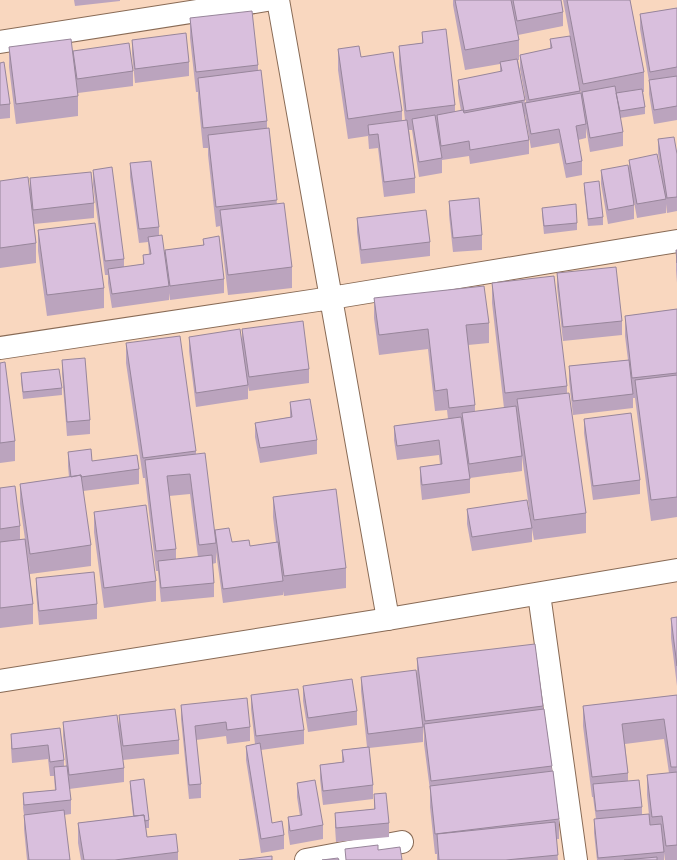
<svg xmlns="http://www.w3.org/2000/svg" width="677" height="860" font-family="Lato,sans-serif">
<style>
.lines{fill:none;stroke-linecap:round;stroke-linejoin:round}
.minor-casing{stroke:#886a55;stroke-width:24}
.tertiary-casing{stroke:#886a55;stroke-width:24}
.minor{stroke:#fff;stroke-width:22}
.tertiary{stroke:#fff;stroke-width:22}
.wall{fill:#bba4be;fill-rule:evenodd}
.building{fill:#d9bfdd;stroke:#98869b}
</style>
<rect width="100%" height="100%" fill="#f9d7bf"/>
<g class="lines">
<defs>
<path id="minor" d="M278,0L388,619
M0,42L267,0
M0,348L331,298L677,241
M539,594L576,860
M306,860L402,842"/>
<path id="tertiary" d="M0,681L388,619L677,570"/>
</defs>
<!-- minor casing -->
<use href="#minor" class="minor-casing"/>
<!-- tertiary casing -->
<use href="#tertiary" class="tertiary-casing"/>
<!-- minor -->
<use href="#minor" class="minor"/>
<!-- tertiary -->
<use href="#tertiary" class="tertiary"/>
</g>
<!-- wall -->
<path class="wall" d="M74,0H120V1L75,6Z
M453,0H561L563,12V26L518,35L519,40V60H518L525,103L526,102L520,69V55L550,49V39L580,91L582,100L563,0H630L644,72V92H643L645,107V114L620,118L623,132V146L590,152L586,128V138L578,140L582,161V175L566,178L559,143L531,148L525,114H524L529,140V154L470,164L469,156L442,160V173L419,177L412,130H409L415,178V193L384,197L378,148L369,149L368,136L348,139L338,70V49L361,57L402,111V121L405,120L399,66V46L422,43V32L455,105V112L461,111L458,94V80L500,72V64L465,70L453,5Z
M677,8V120L654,124L649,94V81L640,29V14Z
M190,18L258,65V71L267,121V128L277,204L292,267V288L228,295L220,226L216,227L208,155V148H203L198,98V92H196L190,38Z
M132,40L189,62V76L135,83L132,54Z
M9,47L73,60V51L133,71V86L78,93V116L16,124L9,67Z
M0,63L10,104V118L0,119Z
M658,139L677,154V211L667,213L666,204V213L637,218L634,202V219L608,224L601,184V170L629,171V160L661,172L658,153Z
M130,163L159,227V235L165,258V250L203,245V239L224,279V293L170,300L169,293V300L112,308L108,283V275H105L93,184V170L124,259V267L143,264V255L149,254L148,242L139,243L130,177Z
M30,178L94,203V218L34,224L36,243V263L0,268V181L30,192Z
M584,183L603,217V225L588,226L584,190Z
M449,201L482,235V250L453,252L449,215Z
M542,208L577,223V230L544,234L542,215Z
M357,218L430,242V256L361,264L357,232Z
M38,230L104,288V308L47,316L38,251Z
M676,250H677V283L676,270Z
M557,273L622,321V335L563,341L557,287Z
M492,283L567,386V393L586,513V533L534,540L532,529V542L472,551L467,524V509L531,523L517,419V412H516L522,456V471L470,478V493L422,500L420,481V467L440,464L439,455L397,460L394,440V426L448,419L447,410L435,411L428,349L379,355L374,318V298L489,323V343L468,345L475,405V412L504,408L492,303Z
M677,309V517L651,521L635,398H633V408L573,415L569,381V366L628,360L625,336V316Z
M242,329L309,369V383L249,391L248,386V399L196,407L189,351V337L242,343Z
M126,343L196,451V454L215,535L232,542L250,546L276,542L273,517V497L346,568V588L284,596L283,591V595L223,603L216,552V563L212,564L214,583V597L161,602L158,571H156L145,478H143L126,363ZM190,494L198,557L176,559V549L169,496Z
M62,360L90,420V434L67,436L62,374Z
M0,363L15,441V461L0,463Z
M21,373L62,388V395L23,399L21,381Z
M290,402L317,440V454L260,463L255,437V423L290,417Z
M584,419L640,480V494L593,500L584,433Z
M68,452L92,461L139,469V484L83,491L91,545V566L30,574L26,540L33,604V624L0,628V488L20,526V539H25L20,504V484L69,477L68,466Z
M94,512L156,581V601L104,608L94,532Z
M36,578L97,604V619L39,625L36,592Z
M677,617V686L671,638V618Z
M417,658L543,706L559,819V839H556L558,860H437V854H435L430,807V790L424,744V735L422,717L423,727V742L369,748L373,785V799L323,805L320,779V765L342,762V750L367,747L361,691V677L417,676Z
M303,686L357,711V725L308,732L303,701Z
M251,695L304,730V744L261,750L272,823L284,835V849L261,853L246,760V746L255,744L251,709Z
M677,695V860H665L664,853V860H597L594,833V819H596L593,797H592L583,726V706ZM664,739L669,773L647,775V795L650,825L642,815V807L628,781V773L625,744Z
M181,705L250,727V741L227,744L226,736L196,740L201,784V798L189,799L181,719Z
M119,715L179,740V754L123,760L119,730Z
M63,722L124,768V782L69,789L71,800V814L64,815L70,860H27L24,829V815L23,808V793L55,790L54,776H50L48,759L12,763L11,748V734L60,728L64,760V766H66L63,736Z
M130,781L149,820V828H146L147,837L178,852V860H81L78,843V823L133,816L130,788Z
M297,783L323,825V839L290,845L288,832V817L300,816L297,797Z
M374,794L389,823V837L336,842L335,827V813L374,809Z"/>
<!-- building -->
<path class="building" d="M455,0H511L519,40L465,50Z
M513,0H561L563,12L517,21Z
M567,0H630L644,72L583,84Z
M677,8V67L650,72L640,14Z
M252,11L258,65L196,72L190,18Z
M446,29L455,105L406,111L399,46L423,43L422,32Z
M186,33L189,62L135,69L132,40Z
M570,36L580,91L529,100L520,55L552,48L550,39Z
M71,39L78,96L16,104L9,47Z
M129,43L133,71L77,79L73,51Z
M359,46L361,57L393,52L402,111L348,119L338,49Z
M517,59L525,100L464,111L458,80L502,71L500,62Z
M4,62L10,104L0,105V63Z
M261,70L267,121L203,128L198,78Z
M677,76V106L654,110L649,80Z
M615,86L623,132L590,138L582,92Z
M642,89L645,107L620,111L616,93Z
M581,93L586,124L576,126L582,161L566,164L559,129L531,134L525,103Z
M522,102L529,140L470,150L469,141L441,146L437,115L463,110L464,113Z
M435,115L442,158L419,162L412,119Z
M407,120L415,178L384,182L378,134L369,135L368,125Z
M269,128L277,200L216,207L208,135Z
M674,137L677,154V197L667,198L658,139Z
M657,154L666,199L637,204L629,160Z
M151,161L159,227L139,229L130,163Z
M628,165L634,205L608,210L601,170Z
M112,167L124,259L105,261L93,170Z
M91,172L94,203L33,210L30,178Z
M28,177L36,243L0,248V181Z
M599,181L603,217L588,219L584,183Z
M479,198L482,235L453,238L449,201Z
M284,203L292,267L228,275L220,210Z
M576,204L577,223L544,226L542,208Z
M426,210L430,242L361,250L357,218Z
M95,223L104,288L47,295L38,230Z
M162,235L169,286L112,294L108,269L144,264L143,255L151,254L148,237Z
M219,236L224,279L170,286L165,250L204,245L203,239Z
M676,250H677V263Z
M616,267L622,321L563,327L557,273Z
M554,276L567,386L505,393L492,283Z
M484,286L489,323L466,325L475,405L449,408L447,389L435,391L428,329L379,335L374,298Z
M677,309V373L632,378L625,316Z
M303,321L309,369L249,377L242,329Z
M240,329L248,385L196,393L189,337Z
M180,336L196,451L143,458L126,343Z
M85,358L90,420L67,422L62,360Z
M629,360L633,394L573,401L569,366Z
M5,362L15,441L0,443V363Z
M59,369L62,388L23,392L21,373Z
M677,375V497L651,500L635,380Z
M569,393L586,513L534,520L517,399Z
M310,399L317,440L260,448L255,423L292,417L290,402Z
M516,406L522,456L469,464L462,413Z
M631,413L640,480L593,486L584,419Z
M461,417L470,479L422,485L420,467L442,464L439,440L397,446L394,426Z
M91,449L92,461L137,455L139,469L81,477V475L71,477L68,452Z
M205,453L216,543L199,545L190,474L167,476L176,549L156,551L145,460Z
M81,475L91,545L30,554L20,484Z
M15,486L20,526L0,529V488Z
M336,489L346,568L284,576L273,497Z
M527,500L532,528L472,537L467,509Z
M146,505L156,581L104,588L94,512Z
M229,528L232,542L249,540L250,546L278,542L283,581L223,589L215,530Z
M25,539L33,604L0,608V542Z
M212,555L214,583L161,588L158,561Z
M94,572L97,604L39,611L36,578Z
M677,617V666L671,618Z
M535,644L543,706L425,721L417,658Z
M416,670L423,727L368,734L361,677Z
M352,679L357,711L308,718L303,686Z
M298,689L304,730L256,736L251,695Z
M677,695V767H671L664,719L622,724L628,773L592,777L583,706Z
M247,698L250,727L227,730L226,722L195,726L201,784L189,785L181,705Z
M175,709L179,740L123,746L119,715Z
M544,709L552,766L431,781L424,724Z
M117,715L124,768L69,775L63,722Z
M60,728L64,760L50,762L48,745L12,749L11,734Z
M260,743L272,823L282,821L284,835L261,839L246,746Z
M369,747L373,785L323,791L320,765L344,762L342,750Z
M67,766L71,800L24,805L23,793L56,790L54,767Z
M553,771L559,819L435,834L430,786Z
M677,772V845L666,846L662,816L652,817L647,775Z
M144,779L149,820L145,821L144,815L134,816L130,781Z
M315,780L323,825L290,831L288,817L302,815L297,783Z
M639,780L642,807L596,811L593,784Z
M386,793L389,823L336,828L335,813L375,809L374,794Z
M64,810L70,860H29L24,815Z
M649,814L650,825L661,824L664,852L598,858L594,819Z
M144,815L147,837L176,834L178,852L115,860H84L78,823Z
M555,822L558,855L506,860H439L437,834Z
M378,845V850L400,847L402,860H346L345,849Z
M272,856V860H239Z
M657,857V860H624Z
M338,858L339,860H322Z"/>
</svg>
